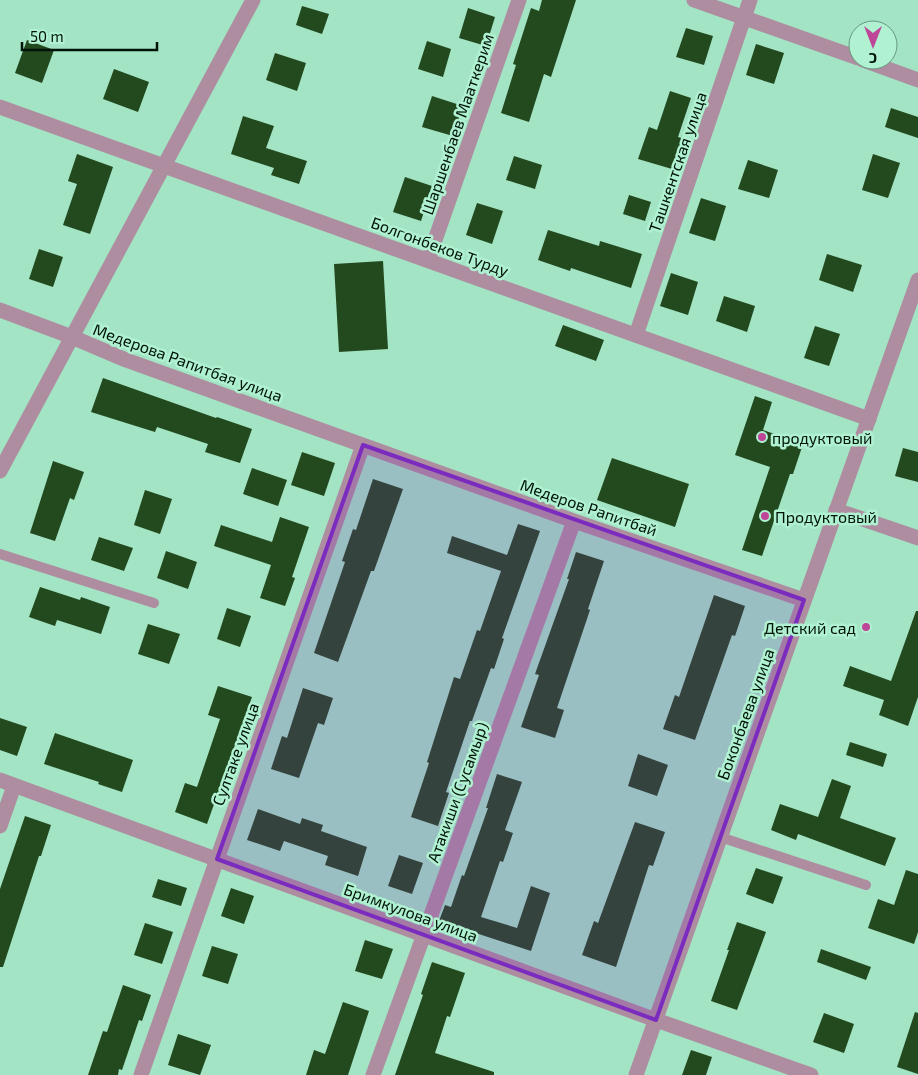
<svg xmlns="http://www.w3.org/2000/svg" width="918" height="1075" font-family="'Exo 2',sans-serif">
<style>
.building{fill:#23491f}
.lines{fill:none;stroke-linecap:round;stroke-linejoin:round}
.service{stroke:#af8da1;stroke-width:10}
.minor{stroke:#af8da1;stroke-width:15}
.tertiary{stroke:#af8da1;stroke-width:15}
.marked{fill:#7b2cbf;fill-opacity:0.2;stroke:#7b2cbf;stroke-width:4;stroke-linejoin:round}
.poi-dot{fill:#be4598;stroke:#aff1d0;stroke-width:2}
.labels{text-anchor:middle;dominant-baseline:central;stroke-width:5;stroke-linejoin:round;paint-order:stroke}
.street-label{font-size:16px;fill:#001308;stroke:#aff1d0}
.poi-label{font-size:16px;fill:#001308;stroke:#aff1d0;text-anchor:start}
</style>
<rect width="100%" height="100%" fill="#a2e4c3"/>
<!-- building -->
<path class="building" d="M542,0H576L551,77L544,74L529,122L501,113L516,65L513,64L531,8L539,11Z
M302,6L329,14L322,34L296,25Z
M468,8L495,17L486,46L459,38Z
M686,28L713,36L704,65L676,57Z
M27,40L54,50L42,83L15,73Z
M427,41L451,49L443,77L418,69Z
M756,44L784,53L774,84L746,75Z
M275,53L306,63L297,91L266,80Z
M114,69L149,82L138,112L103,99Z
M670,91L691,98L678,137L682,138L672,169L638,159L649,127L657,130Z
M432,96L463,106L453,136L422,127Z
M891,108L918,117V138L885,127Z
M243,116L274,126L266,148L307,161L299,184L271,175L274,168L231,154Z
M77,154L113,167L90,234L63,225L77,184L68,181Z
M873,154L900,163L888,198L862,190Z
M514,156L542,165L535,189L506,180Z
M748,160L778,170L769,198L738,189Z
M405,177L432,186L421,221L393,212Z
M629,195L651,202L645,221L623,214Z
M701,198L726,206L715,241L689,233Z
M477,203L503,211L492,244L466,235Z
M548,230L599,246L600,241L642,254L631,288L571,268L570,271L538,260Z
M39,249L63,257L53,287L29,279Z
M827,254L862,265L853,292L819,280Z
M383,261L388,349L339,352L334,264Z
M671,273L698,282L688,315L660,306Z
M724,296L755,306L747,332L716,321Z
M563,325L604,340L596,361L555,346Z
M815,326L840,334L829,366L804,358Z
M103,378L216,418L217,417L252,429L240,463L205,452L208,444L157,427L155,432L91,412Z
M755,396L772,402L763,430L803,444L793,474H790L762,556L742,550L770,467L735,455Z
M903,448L918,452V482L895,476Z
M302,452L335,463L324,496L291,485Z
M612,458L689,484L675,527L597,500Z
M53,461L84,472L74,500L70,498L55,541L30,533Z
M252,468L287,480L278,506L243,494Z
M373,479L403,489L374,571H371L338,662L314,653L345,562L342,561L353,529L356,530Z
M145,490L172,499L160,534L134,525Z
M280,517L309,527L292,577L295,578L285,606L260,598L271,565L214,546L221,525L272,542Z
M518,524L540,531L502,638L504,639L494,669L491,668L472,721H470L446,792L449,793L438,826L411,817L429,763L427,762L454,677L460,679L477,630L480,631L501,571L447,553L452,536L507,555Z
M99,537L133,548L124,571L91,560Z
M166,551L197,562L188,589L157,578Z
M576,552L604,561L588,609L590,610L557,708L564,710L555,738L521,727L539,675L535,674L569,579H567Z
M40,587L80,600L81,597L110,607L101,634L57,620L55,626L29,617Z
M714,595L745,606L735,636L732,635L695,740L663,729L675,695L679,697Z
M227,608L251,616L240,647L217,639Z
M916,611H918V697L908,726L879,715L884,700L843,686L850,666L891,681Z
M148,624L180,634L169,664L138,654Z
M218,686L252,697L207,824L175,812L185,783L197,787L220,719L208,715Z
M303,688L333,698L324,725L318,723L299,778L271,769L282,736L287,738Z
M0,718L27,727L17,756L0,750Z
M55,733L133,760L122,792L98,784L99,782L44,764Z
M850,742L887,754L883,767L846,755Z
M638,754L668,765L657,796L628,786Z
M497,774L522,782L505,830L513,833L503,862L500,861L481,917L517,928L531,886L550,893L531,951L439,921L445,905L451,907L462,875L464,876L488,808H486Z
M832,779L851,786L840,818L896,838L885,866L798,834L796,840L771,830L780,804L818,817Z
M258,809L300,824L302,818L323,825L321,831L367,847L358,876L325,865L328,856L284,841L280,851L247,840Z
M25,816L51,825L41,856H39L3,967H0V889Z
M635,822L665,832L653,866L649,865L616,967L582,955L594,921L598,923Z
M399,855L423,863L412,894L388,886Z
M756,868L783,877L773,904L746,894Z
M906,870L918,874V932L914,944L868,928L878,899L894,905Z
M158,879L187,888L181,906L152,897Z
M231,888L254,896L244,924L221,916Z
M737,922L766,932L737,1010L711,1001L729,950H727Z
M145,923L173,932L162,964L134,955Z
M365,940L393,949L382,979L355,971Z
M212,946L238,954L228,984L202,976Z
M821,949L871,967L866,980L817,962Z
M432,962L465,973L450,1017L447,1016L435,1053L494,1072V1075H395L423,995L421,994Z
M123,985L151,995L142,1021L139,1020L122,1070L119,1069L118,1075H88L103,1031L107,1032Z
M343,1002L369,1011L348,1075H306L314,1050L325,1054Z
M915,1012L918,1013V1074L897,1067Z
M824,1013L854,1024L844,1053L813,1042Z
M178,1034L211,1045L200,1075L168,1065Z
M691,1050L712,1057L706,1075H682Z"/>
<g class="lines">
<!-- service -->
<path class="service" d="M0,554L154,603
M720,837L866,885"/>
<!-- minor -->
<path class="minor" d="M694,0L858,58
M863,60L918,80
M0,107L869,419
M428,260L519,0
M0,310L72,337L126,360L574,521L804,600
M636,335L750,0
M836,510L918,538
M0,780L656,1020L811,1075
M0,826L14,786
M141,1075L363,445
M373,1075L574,521"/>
<!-- tertiary -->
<path class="tertiary" d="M0,471L253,0
M636,1075L918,280"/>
</g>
<!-- marked area -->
<path class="marked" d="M363,445L804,600L656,1020L217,859Z"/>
<!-- markers -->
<g class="poi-dot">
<circle cx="762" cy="437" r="5"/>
<circle cx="765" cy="516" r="5"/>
<circle cx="866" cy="627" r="5"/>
</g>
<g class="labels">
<!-- street labels -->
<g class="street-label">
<text transform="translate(457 124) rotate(-71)">Шаршенбаев Мааткерим</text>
<text transform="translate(677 162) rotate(-71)">Ташкентская улица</text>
<text transform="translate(440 246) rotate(20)">Болгонбеков Турду</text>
<text transform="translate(188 362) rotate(20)">Медерова Рапитбая улица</text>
<text transform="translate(589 507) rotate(19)">Медеров Рапитбай</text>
<text transform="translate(745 714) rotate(-70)">Боконбаева улица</text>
<text transform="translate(235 754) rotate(-70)">Султаке улица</text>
<text transform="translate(457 792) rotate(-70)">Атакиши (Сусамыр)</text>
<text transform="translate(411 912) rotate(20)">Бримкулова улица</text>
</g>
<!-- poi labels -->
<g class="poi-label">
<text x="772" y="437">продуктовый</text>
<text x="775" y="516">Продуктовый</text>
<text x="856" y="627" text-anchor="end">Детский сад</text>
</g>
</g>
<!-- north arrow -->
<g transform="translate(873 45) rotate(180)"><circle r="24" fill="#aff1d0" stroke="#699880"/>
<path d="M0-4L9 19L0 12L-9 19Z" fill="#be4598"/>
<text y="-8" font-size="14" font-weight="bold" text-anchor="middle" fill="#001308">С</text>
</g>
<!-- scale -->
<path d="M22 42v8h135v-8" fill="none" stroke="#001308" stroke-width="2.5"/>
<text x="30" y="42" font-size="15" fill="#001308" stroke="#aff1d0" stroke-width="4" paint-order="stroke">50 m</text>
</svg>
